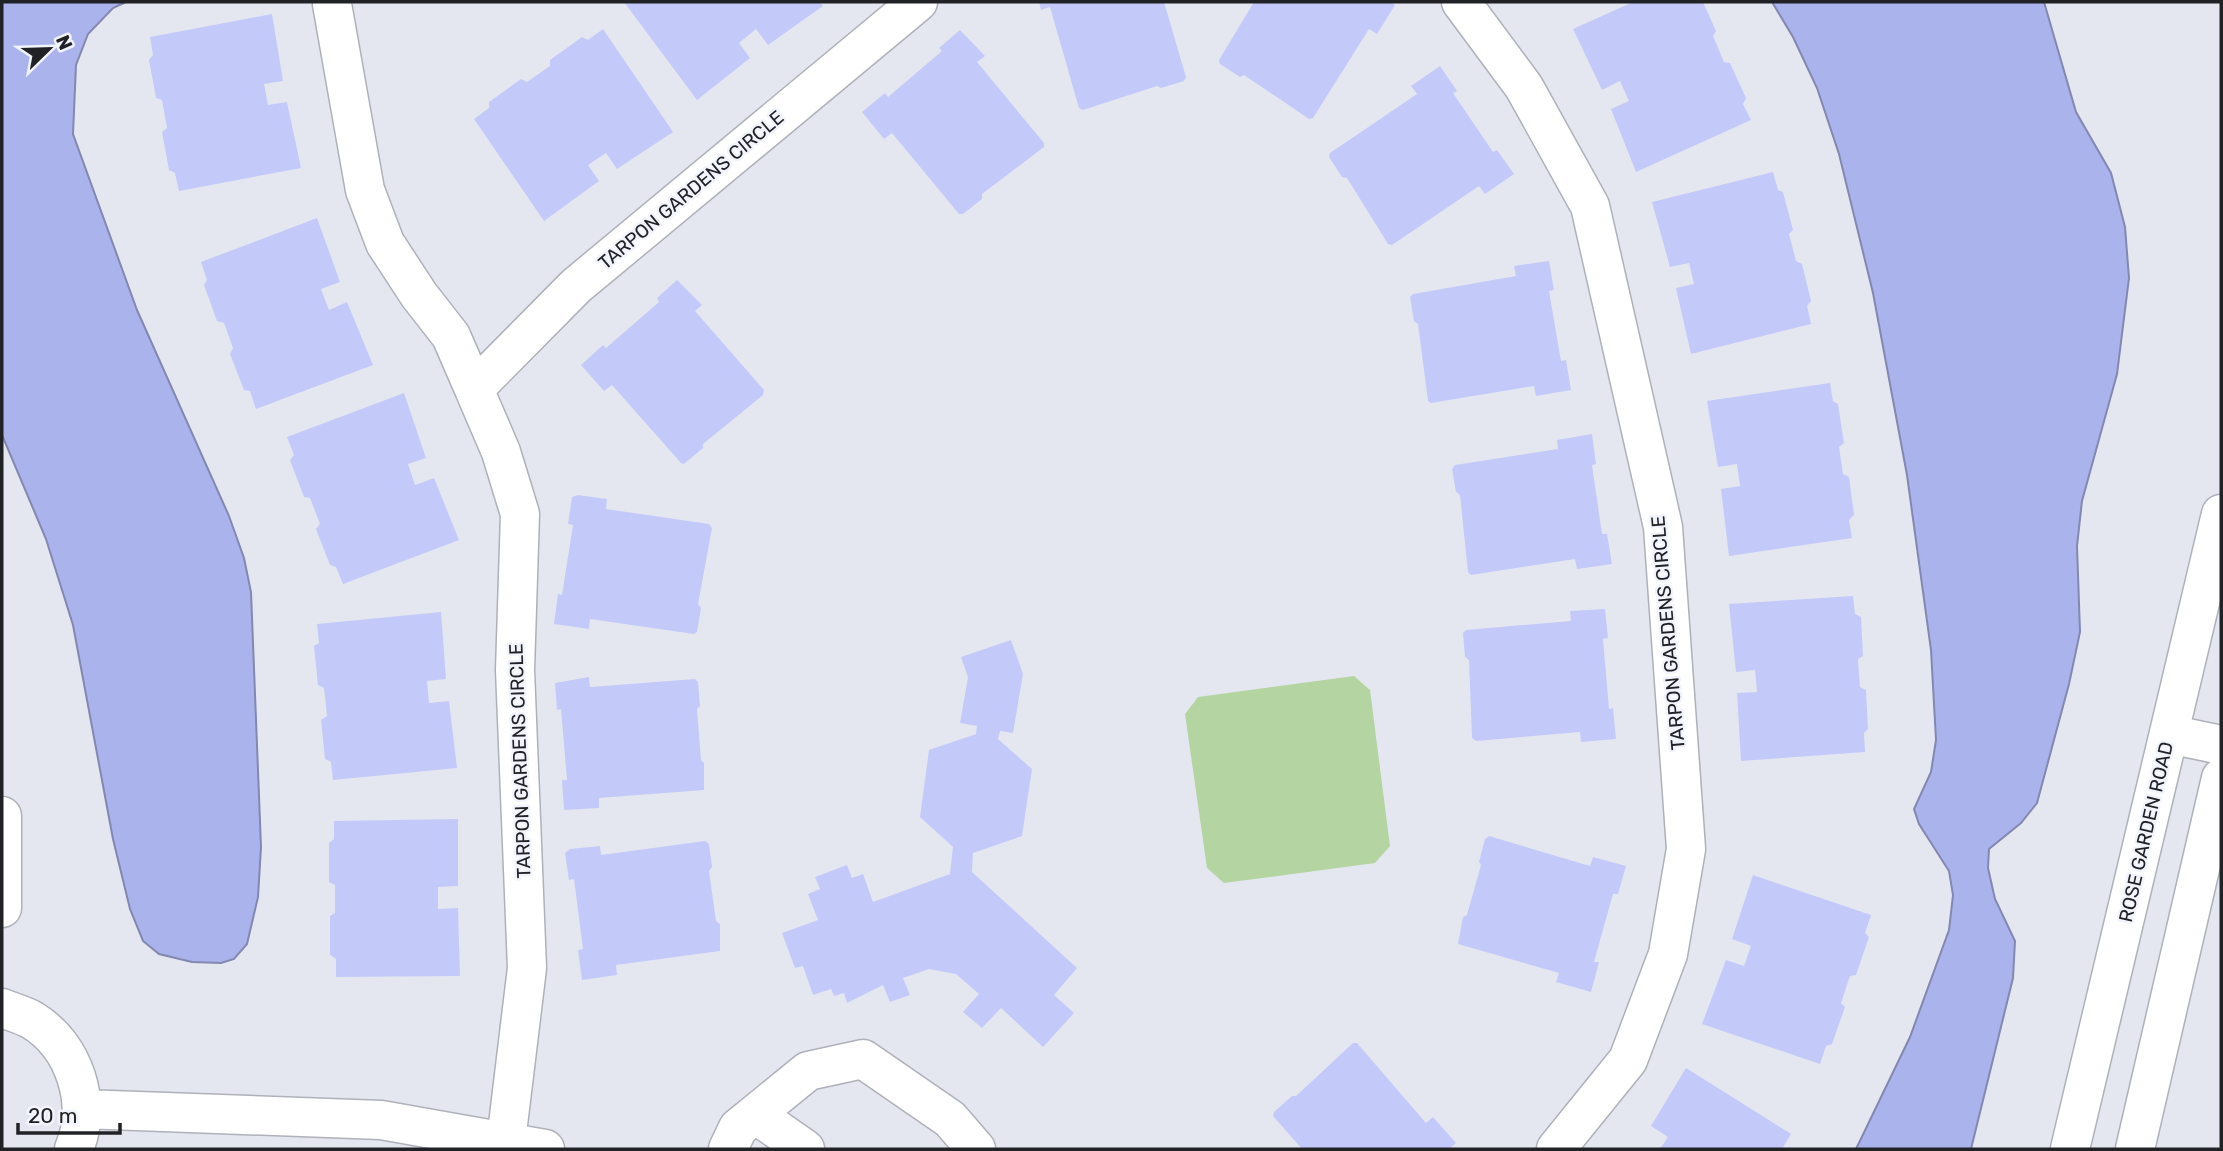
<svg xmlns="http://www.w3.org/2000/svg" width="2223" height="1151" font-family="Rubik,sans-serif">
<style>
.green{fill:#b4d4a2}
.water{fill:#abb3ec;stroke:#8288b0;stroke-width:2}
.building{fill:#c3caf9}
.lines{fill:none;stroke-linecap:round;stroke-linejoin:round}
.minor-casing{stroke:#afb1ba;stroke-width:41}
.minor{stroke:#fff;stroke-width:38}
.labels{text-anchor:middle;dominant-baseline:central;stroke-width:5;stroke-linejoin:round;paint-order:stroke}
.street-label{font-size:19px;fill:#212225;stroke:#f2f4fd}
</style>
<rect width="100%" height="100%" fill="#e5e7f0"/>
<!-- green -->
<path class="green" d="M1354,676L1370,690L1390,846L1375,863L1224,883L1207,868L1185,714L1198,697Z"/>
<!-- water -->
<path class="water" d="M2,2H126L113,8L88,34L76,65L73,134L137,310L229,516L244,558L251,592L261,847L258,897L247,944L234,959L221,963L192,962L159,954L143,941L130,909L113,839L73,625L46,539L2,435Z
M1772,2H2044L2076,112L2111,173L2125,227L2129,278L2117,374L2082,501L2077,546L2080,632L2069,684L2037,803L2021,823L1989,849L1988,868L1995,899L2015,941L2013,978L1971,1149H1856L1910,1037L1949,930L1953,895L1949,871L1919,824L1914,809L1931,772L1936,740L1931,650L1907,475L1873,293L1839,154L1817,88L1793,37Z"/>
<!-- building -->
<path class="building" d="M624,2H819L823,6L768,45L756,29L739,43L750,58L697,100Z
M1039,2H1164L1186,77L1184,81L1161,88L1157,86L1083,110L1079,108L1050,7L1041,10Z
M1254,2H1391L1395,5L1377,34L1369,29L1313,118L1309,119L1244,75L1240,77L1220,64L1219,60Z
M1633,2H1703L1716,31L1713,36L1724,62L1730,63L1746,98L1743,104L1751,120L1636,172L1611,109L1629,101L1620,81L1602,90L1573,29Z
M272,14L283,81L264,84L268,105L287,102L301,168L179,191L175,173L169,170L162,132L167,128L162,100L156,98L149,60L153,55L150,37Z
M603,29L673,132L617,169L606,153L588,165L599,181L544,221L474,119L489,108V102L521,79L527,82L550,66V60L582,37L588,40Z
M960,30L985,56L977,62L1044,143V147L982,194V199L963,214H959L892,133L884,139L862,112L885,93L888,97L942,51L939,48Z
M1440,66L1457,91L1453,93L1493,152L1497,150L1514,174L1485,194L1479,186L1392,245L1388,244L1347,178L1342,177L1329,157L1330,153L1417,94L1411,86Z
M1773,172L1778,190L1783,192L1793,230L1789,234L1796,261L1802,264L1811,301L1807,306L1811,324L1691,354L1676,288L1694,284L1689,263L1670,267L1652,202Z
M317,218L340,282L321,289L329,310L347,302L373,365L256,409L250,391L244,390L230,354L233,348L224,323L217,321L204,285L207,280L201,262Z
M1549,261L1554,290L1549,291L1561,361L1566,360L1571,390L1536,396L1534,386L1431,403L1428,401L1418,324L1414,321L1410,297L1413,294L1516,276L1514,266Z
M677,280L702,305L695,311L764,390L763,395L703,444V448L684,464L681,463L612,385L604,391L581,365L603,345L606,348L659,302L657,298Z
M1830,383L1833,401L1838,404L1844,443L1839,447L1843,474L1849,477L1854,515L1849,520L1852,538L1729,556L1721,489L1740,486L1737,464L1718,467L1707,401Z
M404,393L426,458L408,464L415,485L434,478L459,540L343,584L336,567L330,565L316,529L320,524L310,498L304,497L290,460L294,455L287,437Z
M1592,434L1596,464L1592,465L1602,534H1607L1612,564L1577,569L1575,559L1471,575L1468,572L1460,495L1456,492L1452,469L1455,465L1558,449L1557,440Z
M578,495L607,499L606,509L709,524L712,528L698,604L701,608L697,632L694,634L590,619L589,629L554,624L558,594L562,595L573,525L568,524L572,497Z
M1853,596L1855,614L1861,617L1863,656L1858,659L1860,687L1866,690L1868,729L1864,733L1865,752L1741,761L1737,693L1757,692L1755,670L1736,672L1729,604Z
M1605,609L1608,638L1603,639L1609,709L1613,708L1616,739L1581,742L1580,732L1476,741L1472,738L1469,660L1465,657L1463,633L1466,630L1571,621L1570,611Z
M441,612L446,679L427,681L429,703L449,701L457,768L333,780L331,762L325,759L321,720L327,716L324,688L318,685L314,646L319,643L317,624Z
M1011,640L1023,674L1013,733L1000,731L998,739L1032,769L1022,836L973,853L972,872L1077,968L1054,995L1074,1013L1043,1047L1001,1008L982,1028L963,1012L979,994L956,974L929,969L903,978L910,995L890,1002L883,985L847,1003L844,993L834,996L831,989L813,995L803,966L795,968L782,933L818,920L808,894L820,889L815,877L847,865L852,878L863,874L873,902L950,874L953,847L920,817L929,750L976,734L977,726L960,723L968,677L961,657Z
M589,677L590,687L695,679L698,682L700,706L697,709L701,760L704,763V790L599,798V808L564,810L562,780H567L561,709L557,710L555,683Z
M458,819V886L438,887V909L458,908L460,976L336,977V959L330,955V916L335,913V885L329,882V843L334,839V821Z
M1489,836L1590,866L1593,857L1626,866L1618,894H1613L1594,962H1599L1591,992L1556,982L1559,973L1458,944L1463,917L1467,915L1481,865L1479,862L1485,839Z
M705,841L709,844L712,867L709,871L716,921L720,924V951L616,965L617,975L582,980L578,950L583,949L574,879L569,880L565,853L570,849L600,846L601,855Z
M1753,875L1871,915L1865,933L1869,937L1856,975L1850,976L1841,1003L1845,1007L1832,1044L1826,1046L1820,1064L1702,1024L1726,960L1744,966L1751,946L1732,939Z
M1353,1043H1357L1426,1123L1433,1117L1456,1143L1449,1149H1302L1273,1116L1274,1112L1292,1096H1296Z
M1686,1068L1791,1134L1782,1149H1660L1668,1137L1651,1126Z"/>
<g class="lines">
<defs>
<path id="minor" d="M1461,2L1524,87L1590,206L1663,527L1686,849L1668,954L1628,1060L1556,1149
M332,4L365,190L385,243L419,295L451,336L474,389
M2169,734L2221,745
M2,816V908
M2,1008C12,1012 23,1015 32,1020C75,1046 93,1104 74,1149
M83,1109L381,1120L545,1149
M755,1114L805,1149
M506,1141L527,968L515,670L520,514L501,452L474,389L576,286L918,2
M728,1149L738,1128L808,1071L863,1059L950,1119L976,1149
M2070,1149L2221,514
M2135,1149L2221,778"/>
</defs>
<!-- minor casing -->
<use href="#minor" class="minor-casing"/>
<!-- minor -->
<use href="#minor" class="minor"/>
</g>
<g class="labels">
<!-- street labels -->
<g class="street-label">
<text transform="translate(691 190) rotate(-40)">TARPON GARDENS CIRCLE</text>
<text transform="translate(1668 633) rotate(-95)">TARPON GARDENS CIRCLE</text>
<text transform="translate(520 761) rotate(-92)">TARPON GARDENS CIRCLE</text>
<text transform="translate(2146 832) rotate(-77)">ROSE GARDEN ROAD</text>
</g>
</g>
<!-- border -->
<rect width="2223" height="1151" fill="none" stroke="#212225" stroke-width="7"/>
<!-- north arrow -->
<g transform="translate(49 49) rotate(67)" stroke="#f2f4fd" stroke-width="5" paint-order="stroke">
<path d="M0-5L12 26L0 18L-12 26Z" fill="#212225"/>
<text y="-10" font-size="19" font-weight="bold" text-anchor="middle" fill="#212225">N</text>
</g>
<!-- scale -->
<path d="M18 1123v10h102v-10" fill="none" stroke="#212225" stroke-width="3.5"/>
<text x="28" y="1123" font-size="21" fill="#212225" stroke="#f2f4fd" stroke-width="5" paint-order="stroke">20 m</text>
</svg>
